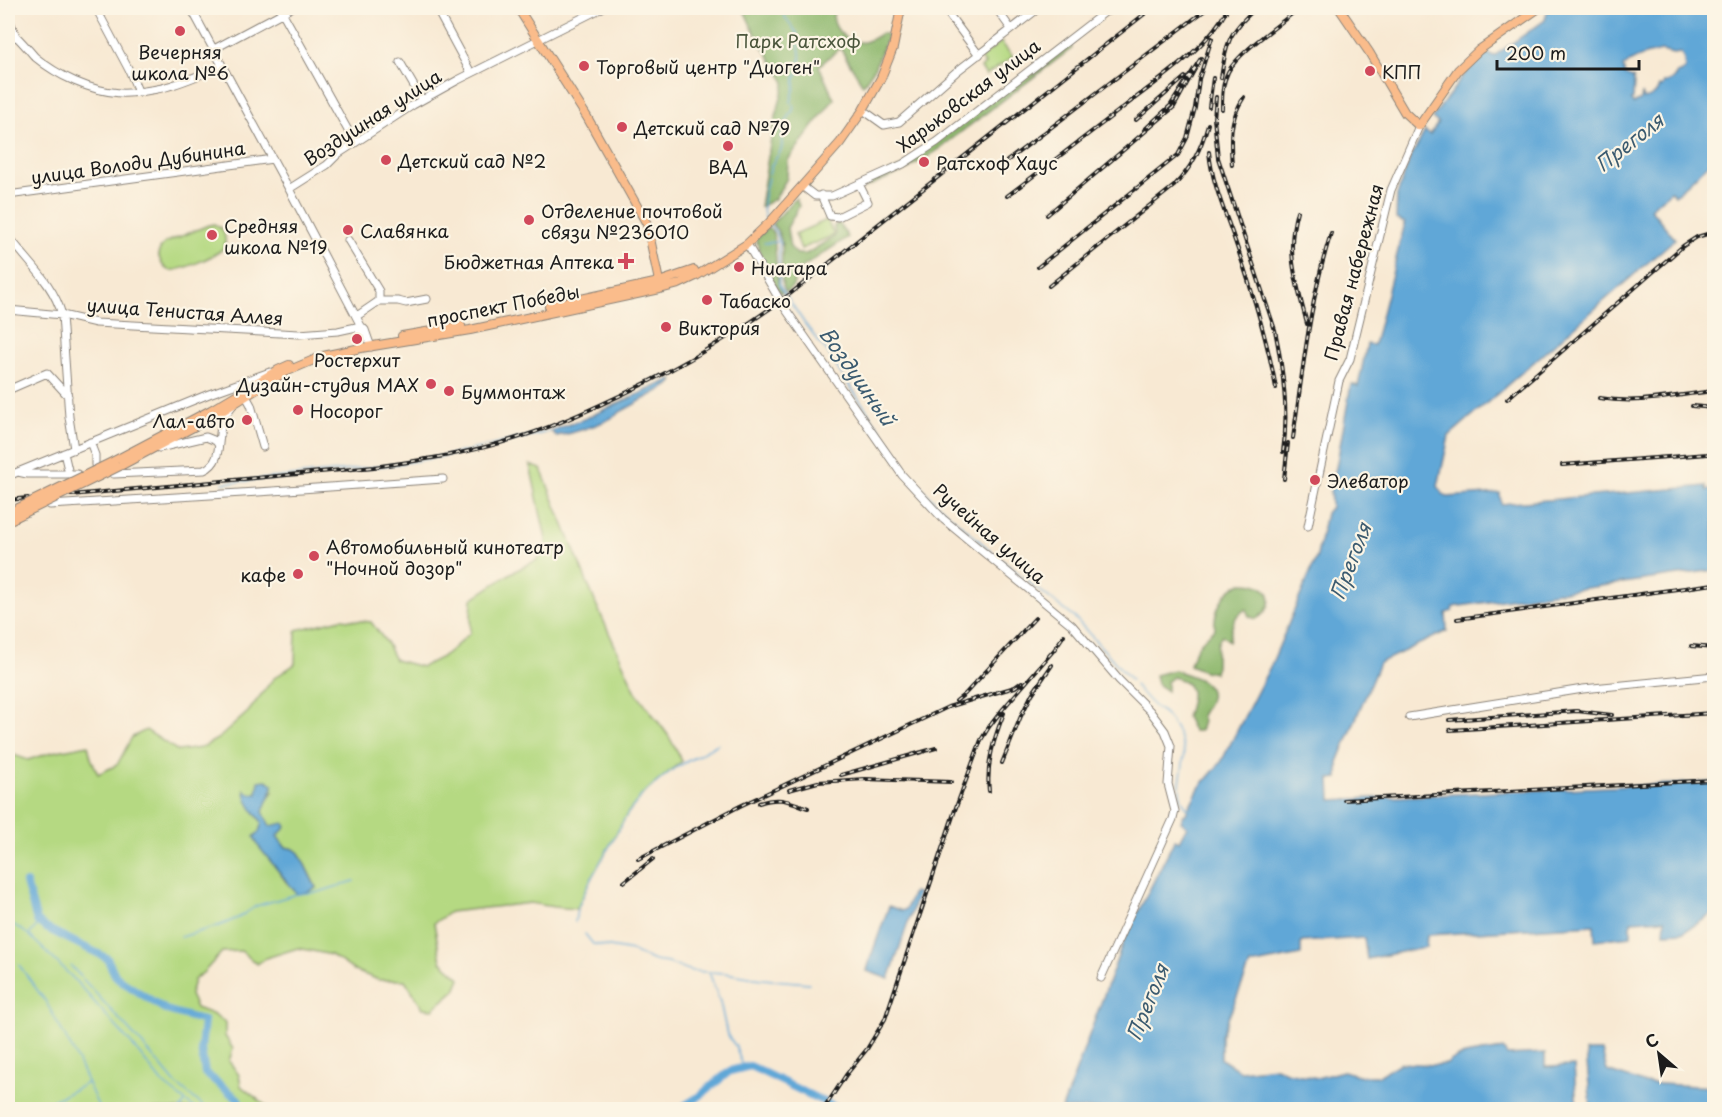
<svg xmlns="http://www.w3.org/2000/svg" width="1722" height="1117" font-family="'Playpen Sans',sans-serif">
<style>
.green{fill:#b5d982;stroke:#687a4f;stroke-width:1.5;fill-rule:evenodd}
.forest{fill:#90b970;stroke:#566a46;stroke-width:1.5}
.water{fill:#60a7d7;stroke:#3e627a;stroke-width:1.5;fill-rule:evenodd}
.lines{fill:none;stroke-linecap:round;stroke-linejoin:round}
.stream{stroke:#60a7d7;stroke-width:1.5}
.river{stroke:#60a7d7;stroke-width:8}
.minor-casing{stroke:#8a8278;stroke-width:9}
.major-casing{stroke:#8a8278;stroke-width:10}
.minor{stroke:#fff;stroke-width:7}
.major{stroke:#fabc8b;stroke-width:8}
.rail-casing{stroke:#1c1c1c;stroke-width:4}
.rail{stroke:#fcf5e5;stroke-width:1.5;stroke-dasharray:4.5;stroke-linecap:butt}
.major-bridge-casing{stroke:#8a8278;stroke-width:10;stroke-linecap:butt}
.major-bridge{stroke:#fabc8b;stroke-width:8}
.poi-dot{fill:#d1495b;stroke:#fcf5e5;stroke-width:2}
.labels{text-anchor:middle;dominant-baseline:central;stroke-width:4.5;stroke-linejoin:round;paint-order:stroke}
.park-label{font-size:18px;fill:#4a553b;stroke:#fcf5e5}
.poi-label{font-size:18px;fill:#1c1c1c;stroke:#fcf5e5;text-anchor:start}
.street-label{font-size:18px;fill:#1c1c1c;stroke:#fcf5e5}
.water-label{font-size:20px;font-style:italic;fill:#3b5b70;stroke:#fcf5e5}
</style>
<rect width="100%" height="100%" fill="#fcf5e5"/>
<filter id="ink" filterUnits="userSpaceOnUse"><feTurbulence type="fractalNoise" baseFrequency=".0167" numOctaves="2"/><feDisplacementMap in="SourceGraphic" scale="12" xChannelSelector="R" yChannelSelector="G"/><feConvolveMatrix kernelMatrix="1 2 1 2 8 2 1 2 1" color-interpolation-filters="sRGB"/></filter>
<filter id="wash" filterUnits="userSpaceOnUse"><feTurbulence type="fractalNoise" baseFrequency=".008" numOctaves="4" result="noise"/><feDisplacementMap in="SourceGraphic" scale="24" xChannelSelector="R" yChannelSelector="G"/><feGaussianBlur stdDeviation="1.35" result="paint"/><feColorMatrix in="noise" values="0 0 0 0 0 0 0 0 0 0 0 0 0 0 0 0 0 1.4 0 .05"/><feComposite in="paint" operator="in"/></filter>
<g filter="url(#wash)">
<rect width="100%" height="100%" fill="#f8e9d3"/>
<!-- green -->
<path class="green" d="M1001,42L1013,57L986,75L981,68L985,64L980,58Z
M827,220L834,235L801,249L795,234Z
M214,224L222,229C225,235 227,241 224,247C219,255 177,273 168,270C162,267 160,260 158,254L161,247L165,243L206,226Z
M530,465L541,469L596,604L636,692L668,735L682,761L643,794L628,813L592,877L577,909L554,907L530,903L450,912L434,923L441,961L460,978L455,990L433,1009L423,1008L405,980H379L355,971L331,955L298,948L266,958L257,964L241,951L222,952L204,972L194,980L190,995L196,1008L212,1014L225,1022V1036L233,1049L229,1061L239,1075L241,1086L270,1109L8,1110V753L28,760L52,752L88,745L91,758L98,774L117,765L132,737L146,730L178,751L201,748L219,738L248,712L273,679L295,664L296,630L341,619L371,622L386,642L395,660L422,667L446,655L470,633L472,599L511,573L537,560L546,546V539ZM245,791L250,794L273,792L266,801L263,812L269,827L285,847L294,849L299,853L316,887L297,893L286,882L255,837L259,832L262,822L256,815Z"/>
<!-- forest -->
<path class="forest" d="M743,8H835C828,25 845,44 864,42C870,41 877,36 882,33L888,35L874,69L863,85L840,48L819,66L834,99L788,160L787,178L775,199L760,207L772,132L785,82L753,30Z
M1068,43L1072,48L932,154L906,170L864,188L862,185L904,166Z
M796,198L799,206L787,228L790,247L797,254H806L835,236L834,226L839,223L848,237L797,271L793,286L786,292C775,274 788,250 778,232C777,229 774,227 772,224Z
M768,227L774,235L778,284L782,293L780,294L764,267L756,239Z
M1242,583C1246,583 1253,583 1257,585C1277,592 1271,611 1256,619L1249,616L1246,609C1231,619 1233,624 1229,641L1222,635C1213,646 1218,659 1215,673L1204,671L1190,665C1194,648 1202,639 1215,629C1213,616 1220,600 1229,591C1232,587 1237,585 1242,583Z
M1174,670C1186,675 1214,679 1210,698C1209,704 1203,711 1201,716L1203,721L1200,731H1193L1186,717C1192,698 1198,684 1173,677L1167,682V691L1157,684L1155,675Z"/>
<!-- water -->
<path class="water" d="M1553,8H1714V159L1675,195L1671,191L1650,208L1675,239L1449,436L1438,486L1442,493L1447,497L1500,493L1501,504L1706,486V490L1714,489V570L1453,607V611L1446,613L1447,631L1379,663L1338,762V778L1330,779L1331,800L1714,782V913L1684,932L1664,933L1665,919L1631,921V936L1595,940L1594,925L1427,935L1426,947L1367,959L1364,938L1301,942V955L1250,965L1221,1036V1059L1240,1071L1276,1067L1286,1072L1317,1078L1343,1071L1362,1076H1379L1400,1063L1435,1065L1447,1064C1455,1053 1488,1052 1503,1049L1507,1055L1545,1053V1067L1574,1066L1577,1109H1062L1124,940L1175,839L1179,841L1187,826L1181,822L1183,815H1185L1199,788L1221,762L1272,663L1317,556L1326,513L1331,507L1330,484L1336,468L1351,384L1358,386L1367,344L1374,345L1405,223L1396,219L1397,195L1409,161L1425,131L1430,135L1438,123L1432,118L1464,75L1486,53L1494,56L1545,20L1547,12ZM1662,51L1673,54L1681,53L1684,60L1685,69L1680,73H1677C1674,78 1671,83 1664,82L1662,87L1659,86C1657,94 1652,97 1644,99L1642,93L1641,100L1633,104L1631,100L1633,99L1634,82L1633,78L1625,75L1623,67C1634,57 1647,54 1662,51Z
M672,379L673,381L668,386L620,412C610,422 571,434 556,436L551,431L584,419Z
M266,780L273,784C272,795 265,802 263,812L270,826L284,823L286,827L277,836L285,847L294,849L299,853L316,888L308,892L297,894L259,847L254,837L259,832L262,822C255,814 245,802 245,790L250,794H257L259,781Z
M913,892L918,893L889,979L867,971L870,959L889,906L902,911L906,909Z
M1586,1051H1602L1607,1071L1643,1083L1714,1087V1109H1591Z"/>
<g class="lines">
<!-- stream -->
<path class="stream" d="M767,221C758,209 767,181 771,167C773,160 779,156 781,150C783,145 781,141 782,136C783,128 788,118 793,110L794,106L791,102L795,86V78L798,73L800,63V53L797,33L784,16L786,8
M770,225L777,234L779,242V285L805,324L818,341L828,352L840,372L880,429L912,478L938,505L1000,559L1075,618L1131,680
M764,243L778,242
M223,483C295,476 367,470 438,457C476,450 513,440 551,431
M1135,685C1141,692 1147,700 1154,706C1157,709 1162,711 1165,714C1173,723 1180,736 1183,747C1188,768 1169,792 1189,809
M8,921L29,935L72,977L130,1042L164,1085L197,1110
M575,922L577,909L592,877L628,813L643,794L672,770L718,744
M30,934L39,923
M585,934L593,944L632,951L654,961L668,963L692,971L725,973L762,979L809,983
M181,937L221,925L240,917L256,906L297,894L319,892L354,881
M19,965L46,1002L73,1051L100,1110
M71,966L149,1052L174,1082L208,1110
M709,972L720,1002L727,1034L736,1047L743,1068
M34,1110L87,1083
M180,1110L185,1102"/>
<!-- river -->
<path class="river" d="M26,883L37,921L46,928L107,958L115,975L120,980L166,1010L204,1021L201,1049L205,1073L238,1099L243,1110
M678,1110L697,1098L730,1071L750,1066L841,1110"/>
</g>
</g>
<g filter="url(#ink)">
<g class="lines">
<defs>
<path id="minor" d="M96,8L129,70L138,91
M191,8L289,189L361,326L365,330L371,347
M280,8L355,143
M436,8L471,73
M944,8L979,55
M996,8L1011,29
M8,17L16,36
M8,40L16,36C23,43 29,50 35,57C58,76 90,91 120,93C131,94 145,91 157,89C179,85 201,74 222,66
M214,49L291,8
M400,62L422,100
M863,110L884,125L899,122L956,72L1039,8
M802,186L815,196H832L903,164L937,142L1105,12L1118,8
M289,189L327,165L338,154L413,105L458,80L602,8
M8,195L273,159
M821,195L830,216L838,217L868,202L859,184
M8,235C27,262 53,282 62,315L69,417L74,449
M348,240L379,291V301L357,316
M747,244L782,304L902,475L943,519L1072,625L1119,680L1150,711L1165,731L1171,746L1168,784L1175,811L1173,819L1101,978
M379,301H398L406,303L427,299
M8,310L62,315L96,323L299,334L338,331L361,326
M361,326L359,331L361,348
M8,390L47,373L68,396
M246,396L251,405L263,447
M90,442L95,455V465
M159,448L206,437L216,441L218,444
M64,453L69,474
M18,472L27,474H77
M114,474L204,470C223,462 217,440 222,422C224,416 229,410 233,405
M8,476L209,394L270,372
M50,505L273,491L443,479
M8,507H9
M1308,526L1339,381L1350,359L1391,190L1419,126
M1409,717L1583,689L1714,676"/>
<path id="major" d="M518,8L587,117L647,224L660,286
M1339,8L1369,52L1405,113L1419,126L1458,70L1479,50L1539,8
M549,306L659,282L694,270
M402,336L461,326
M114,461L211,410L278,370L289,365
M120,466L214,416L283,373L323,356L361,348L470,330L660,289L679,284L696,276L747,244L772,220L840,143L863,110L881,78L893,48L901,8"/>
</defs>
<!-- minor casing -->
<use href="#minor" class="minor-casing"/>
<!-- major casing -->
<use href="#major" class="major-casing"/>
<!-- minor -->
<use href="#minor" class="minor"/>
<!-- major -->
<use href="#major" class="major"/>
<defs>
<path id="rail" d="M1221,78C1227,41 1228,33 1256,8
M1216,97L1214,118L1218,158L1275,330C1283,370 1289,412 1283,452
M1209,107L1213,78
M1222,109C1222,96 1222,84 1228,72C1237,54 1276,27 1293,13
M1136,120L1185,77
M1209,152C1212,183 1225,212 1235,241C1252,290 1267,338 1276,388
M1007,161L1208,8
M1232,165C1230,138 1229,120 1244,97
M1007,196C1047,166 1086,136 1125,106C1162,77 1206,50 1228,8
M1297,211C1285,253 1297,283 1307,324
M1047,215L1174,107L1201,58L1170,106L1144,130
M1038,267L1178,155L1187,138L1195,108L1199,79L1212,38
M1049,286L1174,186C1192,167 1201,149 1208,124
M1599,398C1642,405 1673,395 1714,391
M1507,399L1683,246L1697,237L1714,232
M1692,406L1714,408
M1293,438C1303,369 1310,299 1331,233
M1709,443L1714,442
M1562,465L1708,454L1714,452
M1284,479L1288,443
M71,495L374,467C423,460 471,453 517,438C546,429 574,417 602,404C670,373 730,339 790,294L1152,8
M8,500L28,498
M1457,619L1714,584
M1691,646L1714,648
M956,701L965,694L1035,618
M1449,720L1577,711L1612,715
M1450,730L1714,713
M1002,763L1021,716L1032,694L1052,665
M841,775L936,748
M789,790L818,782L865,779L951,782
M989,791C986,764 994,738 1004,713
M1344,800L1714,780
M759,803C780,796 788,801 808,808
M638,859L740,806L948,707L1015,687L1022,682
M624,882L653,859
M823,1110L846,1075L867,1049L885,1019L955,810L981,740L989,727L1002,710L1054,650L1064,635"/>
</defs>
<!-- rail casing -->
<use href="#rail" class="rail-casing"/>
<!-- rail -->
<use href="#rail" class="rail"/>
<defs>
<path id="major-bridge" d="M8,513L114,461
M8,521L120,466"/>
</defs>
<!-- major-bridge casing -->
<use href="#major-bridge" class="major-bridge-casing"/>
<!-- major-bridge -->
<use href="#major-bridge" class="major-bridge"/>
</g>
</g>
<!-- markers -->
<g class="poi-dot">
<circle cx="180" cy="31" r="6"/>
<circle cx="584" cy="66" r="6"/>
<circle cx="1370" cy="71" r="6"/>
<circle cx="622" cy="127" r="6"/>
<circle cx="728" cy="146" r="6"/>
<circle cx="386" cy="160" r="6"/>
<circle cx="924" cy="162" r="6"/>
<circle cx="529" cy="220" r="6"/>
<circle cx="348" cy="230" r="6"/>
<circle cx="212" cy="235" r="6"/>
<path d="M623 252h6v6h6v6h-6v6h-6v-6h-6v-6h6z"/>
<circle cx="739" cy="267" r="6"/>
<circle cx="707" cy="300" r="6"/>
<circle cx="666" cy="327" r="6"/>
<circle cx="357" cy="339" r="6"/>
<circle cx="431" cy="384" r="6"/>
<circle cx="449" cy="391" r="6"/>
<circle cx="298" cy="410" r="6"/>
<circle cx="247" cy="420" r="6"/>
<circle cx="1315" cy="480" r="6"/>
<circle cx="314" cy="556" r="6"/>
<circle cx="298" cy="574" r="6"/>
</g>
<g class="labels">
<!-- park labels -->
<g class="park-label">
<text x="798" y="40">Парк Ратсхоф</text>
</g>
<!-- poi labels -->
<g class="poi-label">
<text x="180" y="51" text-anchor="middle">Вечерняя<tspan x="180" dy="21">школа №6</tspan></text>
<text x="596" y="66">Торговый центр "Диоген"</text>
<text x="1382" y="71">КПП</text>
<text x="634" y="127">Детский сад №79</text>
<text x="398" y="160">Детский сад №2</text>
<text x="936" y="162">Ратсхоф Хаус</text>
<text x="728" y="166" text-anchor="middle">ВАД</text>
<text x="541" y="210">Отделение почтовой<tspan x="541" dy="21">связи №236010</tspan></text>
<text x="224" y="225">Средняя<tspan x="224" dy="21">школа №19</tspan></text>
<text x="360" y="230">Славянка</text>
<text x="614" y="261" text-anchor="end">Бюджетная Аптека</text>
<text x="751" y="267">Ниагара</text>
<text x="719" y="300">Табаско</text>
<text x="678" y="327">Виктория</text>
<text x="357" y="359" text-anchor="middle">Ростерхит</text>
<text x="419" y="384" text-anchor="end">Дизайн-студия МAX</text>
<text x="461" y="391">Буммонтаж</text>
<text x="310" y="410">Носорог</text>
<text x="235" y="420" text-anchor="end">Лал-авто</text>
<text x="1327" y="480">Элеватор</text>
<text x="326" y="546">Автомобильный кинотеатр<tspan x="326" dy="21">"Ночной дозор"</tspan></text>
<text x="286" y="574" text-anchor="end">кафе</text>
</g>
<!-- street labels -->
<g class="street-label">
<text transform="translate(968 95) rotate(-37)">Харьковская улица</text>
<text transform="translate(372 117) rotate(-33)">Воздушная улица</text>
<text transform="translate(138 162) rotate(-8)">улица Володи Дубинина</text>
<text transform="translate(1353 272) rotate(-75)">Правая набережная</text>
<text transform="translate(503 305) rotate(-11)">проспект Победы</text>
<text transform="translate(185 311) rotate(4)">улица Тенистая Аллея</text>
<text transform="translate(990 533) rotate(41)">Ручейная улица</text>
</g>
<!-- water labels -->
<g class="water-label">
<text transform="translate(1629 142) rotate(-38)">Преголя</text>
<text transform="translate(858 376) rotate(55)">Воздушный</text>
<text transform="translate(1350 561) rotate(-69)">Преголя</text>
<text transform="translate(1147 1002) rotate(-68)">Преголя</text>
</g>
</g>
<!-- margin -->
<rect width="1722" height="1117" fill="none" stroke="#fcf5e5" stroke-width="30"/>
<!-- north arrow -->
<g transform="translate(1659 1054) rotate(331)" stroke="#fcf5e5" stroke-width="4.5" paint-order="stroke">
<path d="M0-4.5L10 22L0 15L-10 22Z" fill="#1c1c1c"/>
<text y="-9" font-size="16" font-weight="bold" text-anchor="middle" fill="#1c1c1c">С</text>
</g>
<!-- scale -->
<path d="M1497 60v9h142v-9" fill="none" stroke="#1c1c1c" stroke-width="3"/>
<text x="1506" y="60" font-size="18" fill="#1c1c1c" stroke="#fcf5e5" stroke-width="4.5" paint-order="stroke">200 m</text>
</svg>
